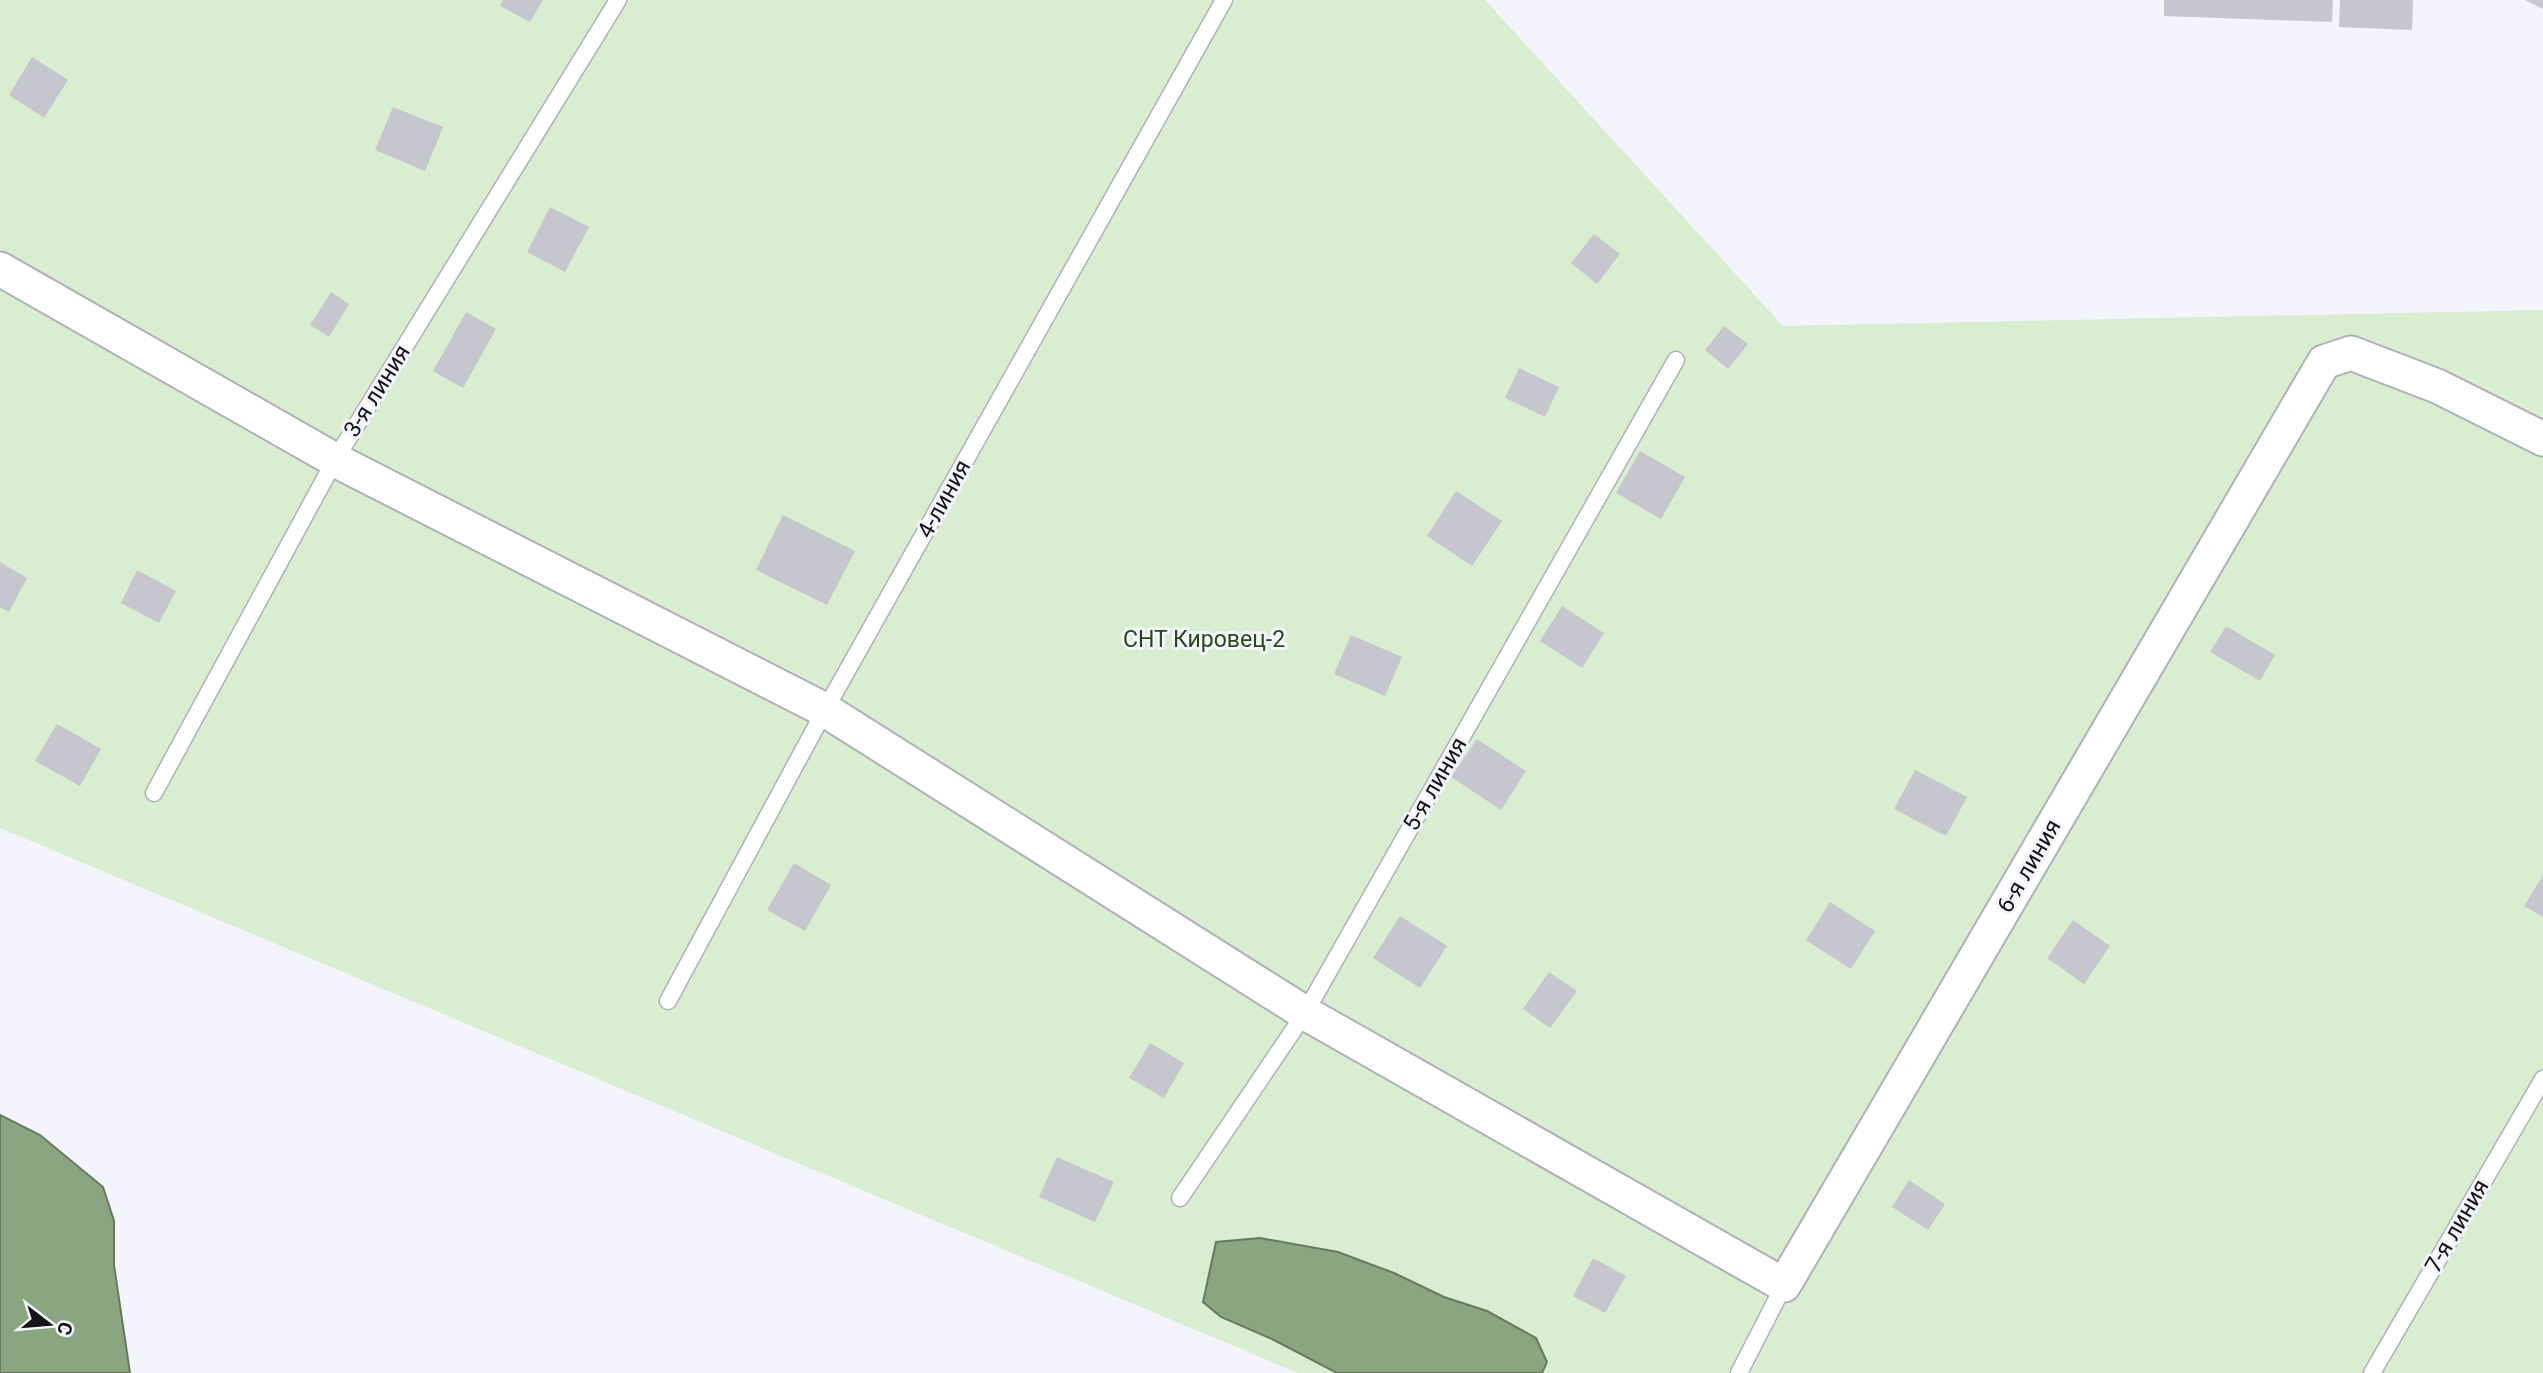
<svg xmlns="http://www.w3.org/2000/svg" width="2543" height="1373" font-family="Roboto,sans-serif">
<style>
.green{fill:#d9edd0}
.water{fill:#8ba580;stroke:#677a60;stroke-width:2}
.building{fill:#c6c6cf}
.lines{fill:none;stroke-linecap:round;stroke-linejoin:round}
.lane-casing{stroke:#afb0b9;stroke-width:19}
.street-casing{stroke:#afb0b9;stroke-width:37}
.lane{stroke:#fff;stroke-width:16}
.street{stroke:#fff;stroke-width:33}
.labels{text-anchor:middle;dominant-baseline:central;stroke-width:6;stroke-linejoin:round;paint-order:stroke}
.street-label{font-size:23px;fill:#141417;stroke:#f4f4fd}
.park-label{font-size:23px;fill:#264914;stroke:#f4f4fd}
</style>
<rect width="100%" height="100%" fill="#f4f4fd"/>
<!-- green -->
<path class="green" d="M0,0H1485L1783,326L2543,310V1373H1298L0,828Z"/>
<!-- water -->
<path class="water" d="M0,1115L40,1135L103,1187L114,1221V1265L130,1373H0Z
M1260,1238L1338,1252L1394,1273L1444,1297L1487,1311L1536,1338L1547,1362L1542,1373H1337L1272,1339L1221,1317L1203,1302L1216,1242Z"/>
<!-- building -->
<path class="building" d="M503,0H543L530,22L500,6Z
M2164,0H2333L2332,22L2164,16Z
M2340,0H2413L2412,30L2339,27Z
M2525,0H2543V9Z
M32,57L68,80L44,118L9,95Z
M393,107L443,127L425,171L375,150Z
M550,207L589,227L565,272L527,252Z
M1594,234L1620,254L1597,284L1571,263Z
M331,292L349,304L329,337L310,325Z
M466,312L496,329L463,388L433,371Z
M1724,326L1748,344L1728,369L1705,350Z
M1519,368L1559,387L1545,417L1505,398Z
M1640,451L1685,477L1661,519L1616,493Z
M1456,491L1502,521L1472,566L1427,536Z
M783,515L855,551L827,605L756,570Z
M0,562L27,578L9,612L0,607Z
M137,570L176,591L159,623L121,603Z
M1562,606L1604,633L1582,668L1540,641Z
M2226,626L2275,655L2260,681L2210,652Z
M1351,635L1402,657L1385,696L1334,674Z
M57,724L101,749L80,786L35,761Z
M1477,739L1526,771L1501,810L1451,777Z
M1915,770L1967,797L1946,836L1894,809Z
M794,863L831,885L805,931L767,910Z
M2543,875V917L2524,906Z
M1830,902L1875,931L1851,969L1806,940Z
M1400,916L1447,946L1420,988L1373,958Z
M2073,920L2110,946L2084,984L2047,958Z
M1549,972L1577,991L1550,1028L1523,1009Z
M1150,1043L1184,1063L1164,1098L1129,1078Z
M1057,1157L1114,1182L1095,1222L1039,1197Z
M1909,1180L1945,1204L1928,1230L1892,1207Z
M1593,1258L1626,1276L1605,1313L1573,1296Z"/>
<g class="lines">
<defs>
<path id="lane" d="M154,793L335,460L618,0
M668,1001L825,710L1224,0
M1180,1198L1305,1013L1676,360
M1739,1373L1784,1285
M2372,1373L2543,1079"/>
<path id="street" d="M0,269L335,460L825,710L1305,1013L1784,1285L2324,362L2351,353L2437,386L2543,439"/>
</defs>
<!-- lane casing -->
<use href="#lane" class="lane-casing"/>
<!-- street casing -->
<use href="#street" class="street-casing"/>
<!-- lane -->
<use href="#lane" class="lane"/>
<!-- street -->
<use href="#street" class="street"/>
</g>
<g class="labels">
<!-- street labels -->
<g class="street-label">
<text transform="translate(377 391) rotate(-58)">3-я линия</text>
<text transform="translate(944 499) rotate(-61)">4-линия</text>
<text transform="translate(1435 784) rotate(-60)">5-я линия</text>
<text transform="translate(2029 866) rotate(-60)">6-я линия</text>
<text transform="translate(2457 1226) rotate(-60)">7-я линия</text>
</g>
<!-- park labels -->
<g class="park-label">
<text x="1204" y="639">СНТ Кировец-2</text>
</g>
</g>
<!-- north arrow -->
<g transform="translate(49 1324) rotate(106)" stroke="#f4f4fd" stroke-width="5" paint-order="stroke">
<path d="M0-5L12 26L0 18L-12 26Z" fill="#141417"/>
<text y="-10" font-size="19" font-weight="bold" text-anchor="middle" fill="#141417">С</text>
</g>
</svg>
